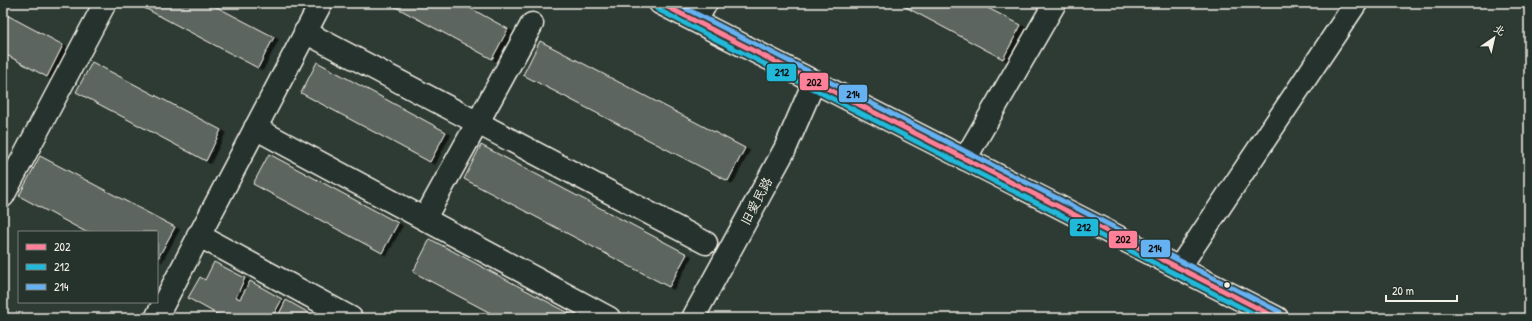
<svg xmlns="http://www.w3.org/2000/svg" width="1532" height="321" font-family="'Patrick Hand','LXGW WenKai TC',sans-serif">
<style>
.building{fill:#5c655e;stroke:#f4f1e8;filter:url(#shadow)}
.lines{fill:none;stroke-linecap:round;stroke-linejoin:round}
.minor-casing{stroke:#f4f1e8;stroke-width:25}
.major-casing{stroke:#f4f1e8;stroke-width:25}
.minor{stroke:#26332d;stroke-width:22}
.major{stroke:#26332d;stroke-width:22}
.bus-1-casing{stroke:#26332d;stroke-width:8}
.bus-2-casing{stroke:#26332d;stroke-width:8}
.bus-3-casing{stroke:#26332d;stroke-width:8}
.bus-1{stroke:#ff8098;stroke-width:5}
.bus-2{stroke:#20b9da;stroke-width:5}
.bus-3{stroke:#66b1f2;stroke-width:5}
.bus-dot{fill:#f4f1e8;stroke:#26332d;stroke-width:1.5}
.labels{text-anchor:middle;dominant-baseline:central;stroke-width:4;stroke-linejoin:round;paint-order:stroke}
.street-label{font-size:13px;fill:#f4f1e8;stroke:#26332d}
.line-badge{stroke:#26332d;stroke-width:1.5}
.pale-badge-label{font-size:11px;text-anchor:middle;font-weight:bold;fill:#111}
</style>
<defs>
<filter id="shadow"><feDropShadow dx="4.5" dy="2.5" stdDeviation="0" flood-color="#0009"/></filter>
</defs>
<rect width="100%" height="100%" fill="#2e3b34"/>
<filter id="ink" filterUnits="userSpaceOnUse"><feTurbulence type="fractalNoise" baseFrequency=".025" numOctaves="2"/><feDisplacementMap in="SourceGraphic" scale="8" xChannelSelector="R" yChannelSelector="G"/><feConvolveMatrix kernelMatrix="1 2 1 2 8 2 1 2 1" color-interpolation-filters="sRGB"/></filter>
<g filter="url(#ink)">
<!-- building -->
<path class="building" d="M135,3H209L274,37L258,68Z
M388,3H461L508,29L492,59Z
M898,3H978L1021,25L1003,59Z
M3,13L63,45L47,77L3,53Z
M540,41L745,148L728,181L523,75Z
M92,62L221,130L206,161L76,92Z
M317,62L446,132L430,162L301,93Z
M481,145L687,254L669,287L464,179Z
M269,154L398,223L382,253L253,184Z
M40,156L175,227L157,260V232H86L19,196Z
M430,239L578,318H500L413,272Z
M214,262L245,278L236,297L240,299L250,281L282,299L273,316L277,318L286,300L318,318H224L188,298L200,277L205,280Z"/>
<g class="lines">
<defs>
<path id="minor" d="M696,21L706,3
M305,32L706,243
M255,128L609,318
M965,159L1055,3
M3,196L105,3
M425,218L532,24
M198,235L351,318
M1179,268L1356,3
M156,318L321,3
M693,318L785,149L814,82"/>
<path id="major" d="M660,3L1277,318"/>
</defs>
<!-- minor casing -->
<use href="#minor" class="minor-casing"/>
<!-- major casing -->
<use href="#major" class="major-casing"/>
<!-- minor -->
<use href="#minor" class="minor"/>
<!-- major -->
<use href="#major" class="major"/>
<defs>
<path id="bus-1" d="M660,3L1277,318"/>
<path id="bus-2" d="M657,9L1262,318"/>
<path id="bus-3" d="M675,3L1280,312"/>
</defs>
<!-- bus-1 casing -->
<use href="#bus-1" class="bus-1-casing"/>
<!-- bus-2 casing -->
<use href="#bus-2" class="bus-2-casing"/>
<!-- bus-3 casing -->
<use href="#bus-3" class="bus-3-casing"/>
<!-- bus-1 -->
<use href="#bus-1" class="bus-1"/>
<!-- bus-2 -->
<use href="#bus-2" class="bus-2"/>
<!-- bus-3 -->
<use href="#bus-3" class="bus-3"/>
</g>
</g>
<!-- markers -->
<circle class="bus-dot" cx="1227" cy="285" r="3.5"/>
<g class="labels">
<!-- street labels -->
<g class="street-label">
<text transform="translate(756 201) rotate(-62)">旧爱民路</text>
</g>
</g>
<g class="line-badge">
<rect x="766" y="63" width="31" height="19" rx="4" fill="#20b9da"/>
<rect x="799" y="72" width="30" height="19" rx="4" fill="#ff8098"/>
<rect x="838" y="84" width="30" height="19" rx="4" fill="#66b1f2"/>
<rect x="1069" y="218" width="30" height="19" rx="4" fill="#20b9da"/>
<rect x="1108" y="230" width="30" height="19" rx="4" fill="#ff8098"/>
<rect x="1140" y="239" width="31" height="19" rx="4" fill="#66b1f2"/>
</g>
<g class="pale-badge-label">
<text x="782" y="76">212</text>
<text x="814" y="86">202</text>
<text x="853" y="98">214</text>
<text x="1084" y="231">212</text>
<text x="1123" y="243">202</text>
<text x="1155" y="252">214</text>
</g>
<!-- margin -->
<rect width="1532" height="321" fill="none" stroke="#26332d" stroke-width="16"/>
<rect x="8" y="8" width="1516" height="305" fill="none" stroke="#f4f1e8" stroke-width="1.5" filter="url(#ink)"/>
<!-- legend -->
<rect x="18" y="231" width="140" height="72" fill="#26332d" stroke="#787f78"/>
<rect x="26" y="244" width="20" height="6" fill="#ff8098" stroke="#787f78"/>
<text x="54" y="251" font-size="12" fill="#f4f1e8">202</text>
<rect x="26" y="264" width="20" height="6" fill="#20b9da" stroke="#787f78"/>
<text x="54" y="271" font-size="12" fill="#f4f1e8">212</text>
<rect x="26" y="284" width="20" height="6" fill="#66b1f2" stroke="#787f78"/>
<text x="54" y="291" font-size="12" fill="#f4f1e8">214</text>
<!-- north arrow -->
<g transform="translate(1494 38) rotate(34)" stroke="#26332d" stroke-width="3" paint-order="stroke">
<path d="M0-3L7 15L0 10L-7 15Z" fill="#f4f1e8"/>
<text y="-6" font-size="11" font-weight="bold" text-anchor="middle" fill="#f4f1e8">北</text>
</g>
<!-- scale -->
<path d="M1386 295v6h71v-6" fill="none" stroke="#f4f1e8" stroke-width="2"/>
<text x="1392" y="295" font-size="12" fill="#f4f1e8" stroke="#26332d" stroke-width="3" paint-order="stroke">20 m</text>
</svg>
